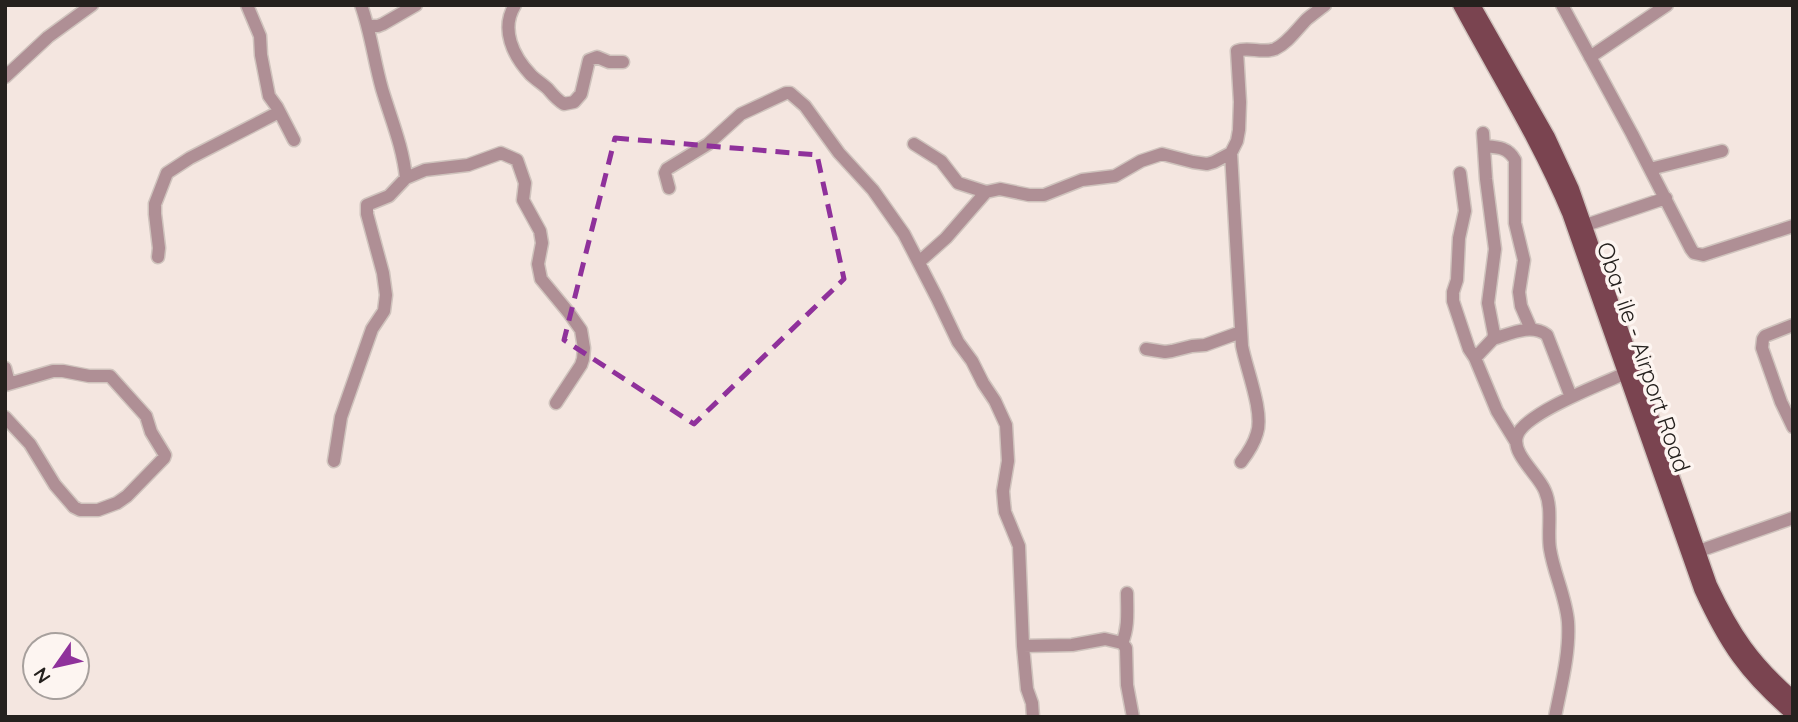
<svg xmlns="http://www.w3.org/2000/svg" width="1798" height="722" font-family="Quicksand,sans-serif">
<style>
.lines{fill:none;stroke-linecap:round;stroke-linejoin:round}
.minor-casing{stroke:#cfc3bd;stroke-width:15}
.major-casing{stroke:#cfc3bd;stroke-width:17}
.minor{stroke:#af8f95;stroke-width:12}
.major{stroke:#7a4450;stroke-width:14}
.marked{fill:none;stroke:#8f319b;stroke-width:5;stroke-dasharray:14 9;stroke-linejoin:round}
.labels{text-anchor:middle;dominant-baseline:central;stroke-width:7;stroke-linejoin:round;paint-order:stroke}
.street-label{font-size:23px;fill:#25211e;stroke:#fdf5f1}
</style>
<rect width="100%" height="100%" fill="#f4e6e0"/>
<g class="lines">
<defs>
<path id="minor" d="M247,5L260,36L261,55L269,96L277,107L294,140
M515,5C500,29 513,56 531,75C536,80 543,84 548,89C553,95 557,100 564,104L574,102L581,94L589,60L597,57L609,62H623
M1562,5L1632,134L1691,249L1694,253L1703,255L1793,226
M368,26H378L383,24L416,5
M1590,57L1667,5
M5,77L48,37L92,5
M914,144L941,161L958,183L986,192
M1484,146C1497,147 1508,147 1515,160V223L1524,260L1519,292L1521,306L1531,329
M1231,153L1242,346C1246,368 1264,412 1257,433C1254,444 1248,453 1241,462
M1650,169L1722,151
M1460,173L1465,211L1459,238L1457,280L1453,292V301L1469,349L1475,358L1497,411L1516,442
M406,178L425,170L468,165L501,153L517,160L525,183L523,200L540,231L542,243L538,264L541,279L569,313L581,330L584,348L583,359L581,365L556,403
M669,188L665,173L667,169L708,144L741,114L786,93H790L805,106L839,153L873,190L904,234L937,298L958,342L972,361L983,383L995,401L1006,425L1008,461L1003,491L1004,503L1005,512L1019,546L1023,646L1027,689L1032,703L1033,717
M1586,225L1666,198
M158,257L159,248L155,214V204L167,173L190,158L279,112
M919,262L946,238L986,192L1000,189L1029,195H1044L1082,180L1115,176L1141,161L1162,154L1193,162L1207,164L1214,162L1231,153L1237,141L1239,130L1240,102L1237,51C1248,46 1262,54 1275,49C1288,43 1297,29 1307,19C1313,14 1319,10 1325,5
M1793,325L1765,336L1763,339L1762,348L1781,402L1793,427
M1493,339C1510,334 1531,323 1547,335L1571,397
M1146,349L1165,352L1172,351L1192,346L1205,345L1241,332
M1475,358L1493,339L1494,334L1488,303L1495,249L1486,179L1483,133
M5,368L9,383
M5,385L53,371H63L89,376H110L146,416L151,432L165,455L164,458L127,496L117,503L98,510H80L74,507L55,485L30,444L5,417
M334,461L341,417L372,329L384,311L386,295L383,273L367,214V205L389,196L406,178C403,147 391,119 382,89C374,61 371,33 361,5
M1699,551L1793,518
M1122,643C1129,627 1127,610 1127,593
M1023,646L1072,645L1105,639L1122,643L1126,648L1127,685L1133,717
M1555,717C1561,686 1570,653 1568,622C1566,597 1554,574 1550,549C1547,531 1553,509 1545,491C1539,475 1511,454 1517,436C1524,413 1604,383 1626,373"/>
<path id="major" d="M1460,5C1497,74 1539,141 1569,213L1701,589C1726,644 1746,674 1793,714
M1473,5L1548,137L1572,189L1710,585C1733,634 1752,662 1793,698"/>
</defs>
<!-- minor casing -->
<use href="#minor" class="minor-casing"/>
<!-- major casing -->
<use href="#major" class="major-casing"/>
<!-- minor -->
<use href="#minor" class="minor"/>
<!-- major -->
<use href="#major" class="major"/>
</g>
<!-- marked area -->
<path class="marked" d="M615,138L817,155L844,279L694,424L564,340Z"/>
<g class="labels">
<!-- street labels -->
<g class="street-label">
<text transform="translate(1644 357) rotate(71)">Oba- ile - Airport Road</text>
</g>
</g>
<!-- border -->
<rect width="1798" height="722" fill="none" stroke="#25211e" stroke-width="14"/>
<!-- north arrow -->
<g transform="translate(56 666) rotate(236)"><circle r="33" fill="#fdf5f1" stroke="#a7a09d" stroke-width="2"/>
<path d="M0-5L12 26L0 18L-12 26Z" fill="#8f319b"/>
<text y="-10" font-size="19" font-weight="bold" text-anchor="middle" fill="#25211e">N</text>
</g>
</svg>
